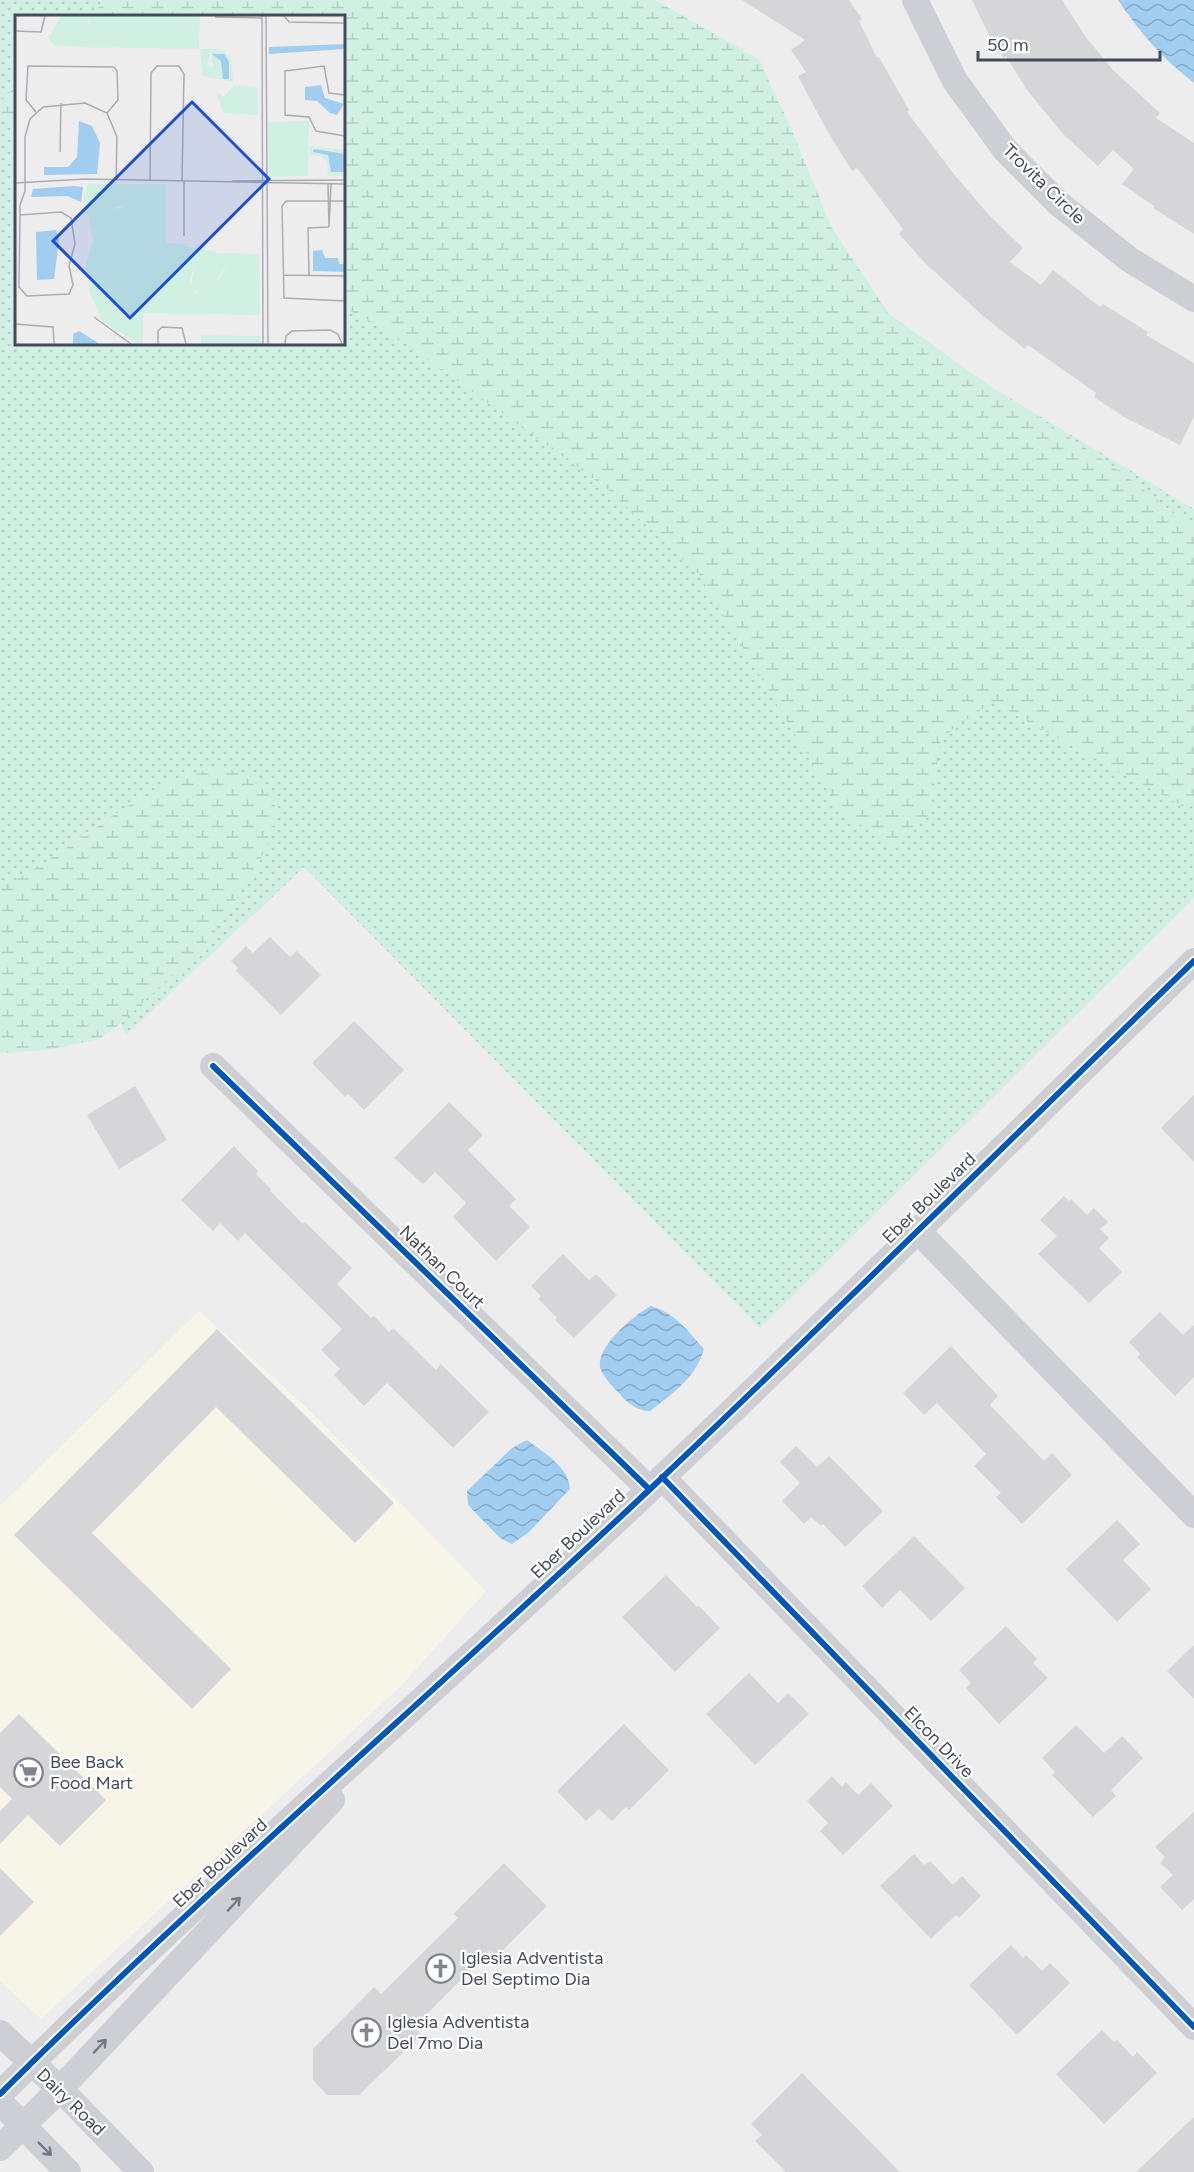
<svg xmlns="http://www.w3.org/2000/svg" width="1194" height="2172" font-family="Figtree,sans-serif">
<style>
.commercial{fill:#f6f5e8}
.grass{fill:url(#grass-dots)}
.wetland{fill:url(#wetland-marsh)}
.water{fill:url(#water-waves)}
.building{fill:#d6d6d9}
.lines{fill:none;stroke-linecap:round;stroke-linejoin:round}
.minor{stroke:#cecfd4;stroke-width:26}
.cycleway-casing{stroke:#fff;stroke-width:10}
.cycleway{stroke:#0057b8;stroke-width:6}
.oneway{stroke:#747985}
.labels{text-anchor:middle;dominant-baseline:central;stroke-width:4.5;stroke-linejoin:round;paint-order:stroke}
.street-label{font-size:18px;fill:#434b5b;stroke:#fff}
.poi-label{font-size:18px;fill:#434b5b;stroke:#fff;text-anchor:start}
.inset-road{fill:none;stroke:#aaacb3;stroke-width:1.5}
.view{fill:#1d4ed8;fill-opacity:0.15;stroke:#1d4ed8;stroke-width:3}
.inset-edge{fill:none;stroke:#434b5b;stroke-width:3}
</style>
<defs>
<pattern id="grass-dots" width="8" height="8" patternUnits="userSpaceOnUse" patternTransform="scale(1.5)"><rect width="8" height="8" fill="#cff0e3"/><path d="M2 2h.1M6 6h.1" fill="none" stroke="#b3cfc5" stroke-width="1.8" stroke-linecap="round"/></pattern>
<pattern id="wetland-marsh" width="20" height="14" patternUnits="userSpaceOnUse" patternTransform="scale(1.5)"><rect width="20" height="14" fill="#cff0e3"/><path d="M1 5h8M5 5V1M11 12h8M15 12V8" fill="none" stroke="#b3cfc5"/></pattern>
<pattern id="water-waves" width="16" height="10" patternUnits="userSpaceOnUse" patternTransform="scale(1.5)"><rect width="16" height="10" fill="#a1cef0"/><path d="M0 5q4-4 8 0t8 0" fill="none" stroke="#85a9c5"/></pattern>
</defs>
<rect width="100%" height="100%" fill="#eeeded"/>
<!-- commercial -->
<path class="commercial" d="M199,1311L306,1407L486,1591L403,1684L41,2019L0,1981V1506Z"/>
<!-- grass -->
<path class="grass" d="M0,0H106L89,16H16V86L0,102Z
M0,115L16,134V344H344V308L381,326L605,487L699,574L840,810L930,814L941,738L992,702L1184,807L1194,806V898L760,1328L304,867L126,1035L121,1023L210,939L257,866L105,820L29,874L0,888Z
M990,386L1194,509V529L1113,466Z"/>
<!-- wetland -->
<path class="wetland" d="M106,0H655L759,59L791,128L831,226L888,313L990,386L1113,466L1194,529V806L1184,807L992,702L941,738L930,814L890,846L840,810L699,574L605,487L381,326L344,308V16H89Z
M16,86V134L0,115V102Z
M219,767L248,775L275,802V827L257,867L210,939L121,1023L99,1039L48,1050L0,1053V888C59,859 108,813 167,783C182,775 203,772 219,767Z"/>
<!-- water -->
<path class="water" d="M1118,0H1194V83C1163,59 1139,32 1118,0Z
M651,1306C675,1313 688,1331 704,1349L703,1352C695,1378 671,1395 650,1411C637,1411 627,1403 619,1393C613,1387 602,1376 600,1367C597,1346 634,1315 651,1306Z
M527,1440C543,1452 569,1467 570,1489L528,1533L512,1544L500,1538L468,1505L467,1491L512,1448Z"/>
<!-- building -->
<path class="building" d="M742,0H849L862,19L859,21L877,58L879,57L909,110L907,112L953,173L989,215L1023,248L1010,262L1041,285L1053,270L1100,307L1103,304L1148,332L1146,335L1194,363V417L1180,445L1124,417L1094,397L1096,393L1028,345L1025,349L982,315L924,262L899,234L903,229L857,168L852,171L826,129L798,76L806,72L791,50L805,40Z
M972,0H1062L1085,36L1113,70L1160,113L1156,118L1194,143V234L1153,208L1154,206L1122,184L1134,169L1113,150L1098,166L1064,135L1027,90L1006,56L1004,58L989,35Z
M270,937L290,957L297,951L321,975L281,1015L236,971L238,968L231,961L246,946L253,953Z
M354,1021L404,1070L364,1110L348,1094L345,1097L312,1063Z
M135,1086L167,1140L119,1169L87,1115Z
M1194,1095V1162L1161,1128Z
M449,1102L483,1135L468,1150L516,1199L509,1206L530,1227L496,1261L453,1217L466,1203L435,1172L423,1184L394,1158Z
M234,1146L258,1171L256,1174L271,1189L270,1191L303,1224L305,1222L352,1268L337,1284L371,1318L374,1316L389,1332L393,1328L436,1370L441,1364L489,1412L453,1448L387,1383L364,1406L334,1375L340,1369L321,1350L342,1329L245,1233L238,1241L220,1223L213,1231L181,1200Z
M1064,1196L1069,1201L1071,1199L1087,1215L1094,1208L1108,1222L1100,1229L1109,1238L1099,1248L1122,1272L1089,1303L1038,1254L1057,1236L1040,1220Z
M563,1254L589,1280L596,1274L617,1295L574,1338L555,1320L557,1318L538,1299L541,1296L531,1286Z
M1160,1312L1183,1335L1194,1325V1377L1175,1396L1137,1357L1140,1354L1129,1342Z
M217,1329L394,1503L355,1543L216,1407L92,1533L231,1669L192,1709L14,1535Z
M951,1346L998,1396L990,1405L1044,1461L1052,1453L1072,1475L1022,1524L996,1497L1001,1493L974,1466L986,1454L937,1403L924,1415L903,1393Z
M796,1446L817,1467L829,1456L883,1511L845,1547L823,1524L821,1526L811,1517L804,1524L782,1501L800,1483L780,1462Z
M1117,1520L1140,1544L1123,1560L1151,1589L1117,1622L1066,1569Z
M914,1536L965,1588L931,1621L900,1590L882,1608L862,1586Z
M666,1575L697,1607L699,1606L720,1628L675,1672L622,1617Z
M1006,1626L1037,1659L1033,1663L1048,1678L999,1724L966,1688L971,1683L959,1670Z
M1194,1645V1699L1167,1671Z
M749,1673L778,1703L788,1693L809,1714L755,1765L706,1714Z
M19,1714L106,1800L60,1846L28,1815L0,1844V1811L12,1799L0,1787V1733Z
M624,1724L669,1770L629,1810L626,1807L612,1821L599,1809L586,1821L557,1791Z
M1076,1725L1104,1753L1122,1736L1143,1758L1111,1790L1116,1796L1093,1817L1052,1775L1055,1772L1042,1758Z
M832,1776L842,1787L846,1782L858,1795L871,1783L893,1806L843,1855L820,1831L828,1823L807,1801Z
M1194,1812V1899L1182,1910L1160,1887L1173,1875L1160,1863L1165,1857L1155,1847Z
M914,1854L924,1865L930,1861L953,1885L962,1876L981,1896L959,1918L956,1915L931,1939L880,1886Z
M504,1863L547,1906L496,1957L490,1951L414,2027L421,2035L359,2095H327L313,2080V2049L374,1987L381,1994L458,1918L453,1914Z
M0,1868L34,1902L0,1936Z
M1011,1945L1023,1958L1026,1955L1042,1971L1050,1963L1070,1983L1017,2035L969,1985Z
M1102,2030L1114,2042L1117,2040L1133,2057L1137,2052L1157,2073L1104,2124L1056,2074Z
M802,2073L900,2172H786L755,2141L762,2135L751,2124Z
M1194,2117V2172H1136Z"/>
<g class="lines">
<!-- minor -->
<path class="minor" d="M915,0L955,81L1006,151L1058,203L1130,260L1194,299
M213,1066L649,1489
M917,1230L1194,1515
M662,1477L1194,2027
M0,2033L60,2089L141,2172
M0,2094C215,1880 446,1683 666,1474C844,1305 1018,1132 1194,961
M0,2102L68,2172
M0,2148L60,2089L332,1800"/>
<defs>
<path id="cycleway" d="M213,1066L649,1489
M662,1477L1194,2027
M0,2094C215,1880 446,1683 666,1474C844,1305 1018,1132 1194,961"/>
</defs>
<!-- cycleway casing -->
<use href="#cycleway" class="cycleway-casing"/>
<!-- cycleway -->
<use href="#cycleway" class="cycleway"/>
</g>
<!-- one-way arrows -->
<defs><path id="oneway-shaft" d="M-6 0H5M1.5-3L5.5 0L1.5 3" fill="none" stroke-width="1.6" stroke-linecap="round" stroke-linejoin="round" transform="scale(1.5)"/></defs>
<g class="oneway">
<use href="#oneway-shaft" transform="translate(234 1904) rotate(-47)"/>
<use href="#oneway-shaft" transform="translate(100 2046) rotate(-47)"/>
<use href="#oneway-shaft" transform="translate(45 2149) rotate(45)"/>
</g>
<!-- icons -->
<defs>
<symbol id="supermarket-ring" viewBox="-11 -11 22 22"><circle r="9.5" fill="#fff" stroke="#7f848e" stroke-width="1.5"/><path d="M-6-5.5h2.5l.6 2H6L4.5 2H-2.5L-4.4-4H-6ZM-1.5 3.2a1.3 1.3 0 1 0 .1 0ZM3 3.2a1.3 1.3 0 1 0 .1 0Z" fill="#7f848e"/></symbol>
<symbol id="church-ring" viewBox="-11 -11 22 22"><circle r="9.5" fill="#fff" stroke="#7f848e" stroke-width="1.5"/><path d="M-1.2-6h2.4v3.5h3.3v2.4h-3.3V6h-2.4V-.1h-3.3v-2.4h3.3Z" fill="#7f848e"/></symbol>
</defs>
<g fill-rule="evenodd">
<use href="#supermarket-ring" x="12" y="1756" width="33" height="33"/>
<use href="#church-ring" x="424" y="1952" width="33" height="33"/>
<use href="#church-ring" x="350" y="2016" width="33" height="33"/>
</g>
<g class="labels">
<!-- street labels -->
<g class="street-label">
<text transform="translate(1044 184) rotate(44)">Trovita Circle</text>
<text transform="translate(929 1198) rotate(-44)">Eber Boulevard</text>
<text transform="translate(442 1267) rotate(44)">Nathan Court</text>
<text transform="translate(578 1534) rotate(-43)">Eber Boulevard</text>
<text transform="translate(939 1742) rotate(46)">Elcon Drive</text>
<text transform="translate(220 1863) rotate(-43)">Eber Boulevard</text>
<text transform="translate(71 2102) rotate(44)">Dairy Road</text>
</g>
<!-- poi labels -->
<g class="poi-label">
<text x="50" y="1762">Bee Back<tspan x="50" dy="21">Food Mart</tspan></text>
<text x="461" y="1958">Iglesia Adventista<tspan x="461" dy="21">Del Septimo Dia</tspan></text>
<text x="387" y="2022">Iglesia Adventista<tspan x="387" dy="21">Del 7mo Dia</tspan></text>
</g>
</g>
<!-- overview -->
<g transform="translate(15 15)">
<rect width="330" height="330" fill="#eeeded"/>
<path d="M71,1H185L184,34L68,32L86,23ZM185,34H210L195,37L192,51L198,52L196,37L210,36L216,46L218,67L188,61ZM219,70L243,73V100L208,98L202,78L209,82ZM294,106L293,161L254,162L253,107ZM73,169H151V228L173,229L148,234L180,250L175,264V274L181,278L202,267L213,249L209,238L244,239L245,300L128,298V327L124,329L88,307L75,278L74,266L85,296L118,282L107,233V191L96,194L90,175L73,202L76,215L68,186ZM186,320L245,321L246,329H186Z" fill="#cff0e3"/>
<path d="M112,7L119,11L120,25L124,28L120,32L109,21ZM142,7L151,10L152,23L155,16L159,17V25L147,29L133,21L132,11Z" fill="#cff0e3"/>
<path d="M46,1H71L74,8L84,11L86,23L68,32L38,30L34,22ZM295,131L330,135V161H313L312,147L306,141L295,140ZM81,173L90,175L96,194L112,192L107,233L122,297L85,296L77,276L70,251L78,226L71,184L73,177ZM161,229L210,239L213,249L203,262L199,279L175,274L180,250L148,237L150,232Z" fill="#cff0e3"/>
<path d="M330,29V34L254,39V32ZM197,39H209L214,47V64H208L206,46ZM306,70L310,83L329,89L322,100L315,98L302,86L290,85V72ZM64,106L77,111L85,128L82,159L29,160V152H53L62,142ZM299,134L330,139V157H316L313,140L298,137ZM58,171L68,172L66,187L52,181L16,182L18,174ZM41,215L44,225L39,264L22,265L21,217ZM307,235L310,243H323L324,249H330V257L298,256V236ZM64,316L83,328L85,329H58V319Z" fill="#a1cef0"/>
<path class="inset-road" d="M247,1L248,329M251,1L253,329M269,1L274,7L330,8M200,2L247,3M0,16L26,17L30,1M330,80L314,78L309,51L270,56V100L294,102L301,116L330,121M21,97L11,85L13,51L99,52L102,56L103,85L92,98M45,137L46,88M135,165L136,58L142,51H164L169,59L167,166M169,166V221M217,166L330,165M0,168L70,164L330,169M313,169L314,212M330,186H271L267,191L269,283L330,286M5,200L46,197L56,203L60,229L54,251L58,270L54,279L12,281L4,272L5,200V190L10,176V122L15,104L28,92L70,88L92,98L102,122L101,165M314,212L316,169M269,260L330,261M294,260L293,213L314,212M79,302L116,329M0,309L38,312L39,329M143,329V316L147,312L167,313L171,329M270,329L271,321L277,316L315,315L323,319L327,329"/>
<path class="view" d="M177,87L254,164L115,303L38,226Z"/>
<rect width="330" height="330" class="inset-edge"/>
</g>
<!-- scale -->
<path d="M978 51v9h182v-9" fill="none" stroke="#434b5b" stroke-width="3"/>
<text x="987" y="51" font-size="18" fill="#434b5b" stroke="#ffffff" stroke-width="4.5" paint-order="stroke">50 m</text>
</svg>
